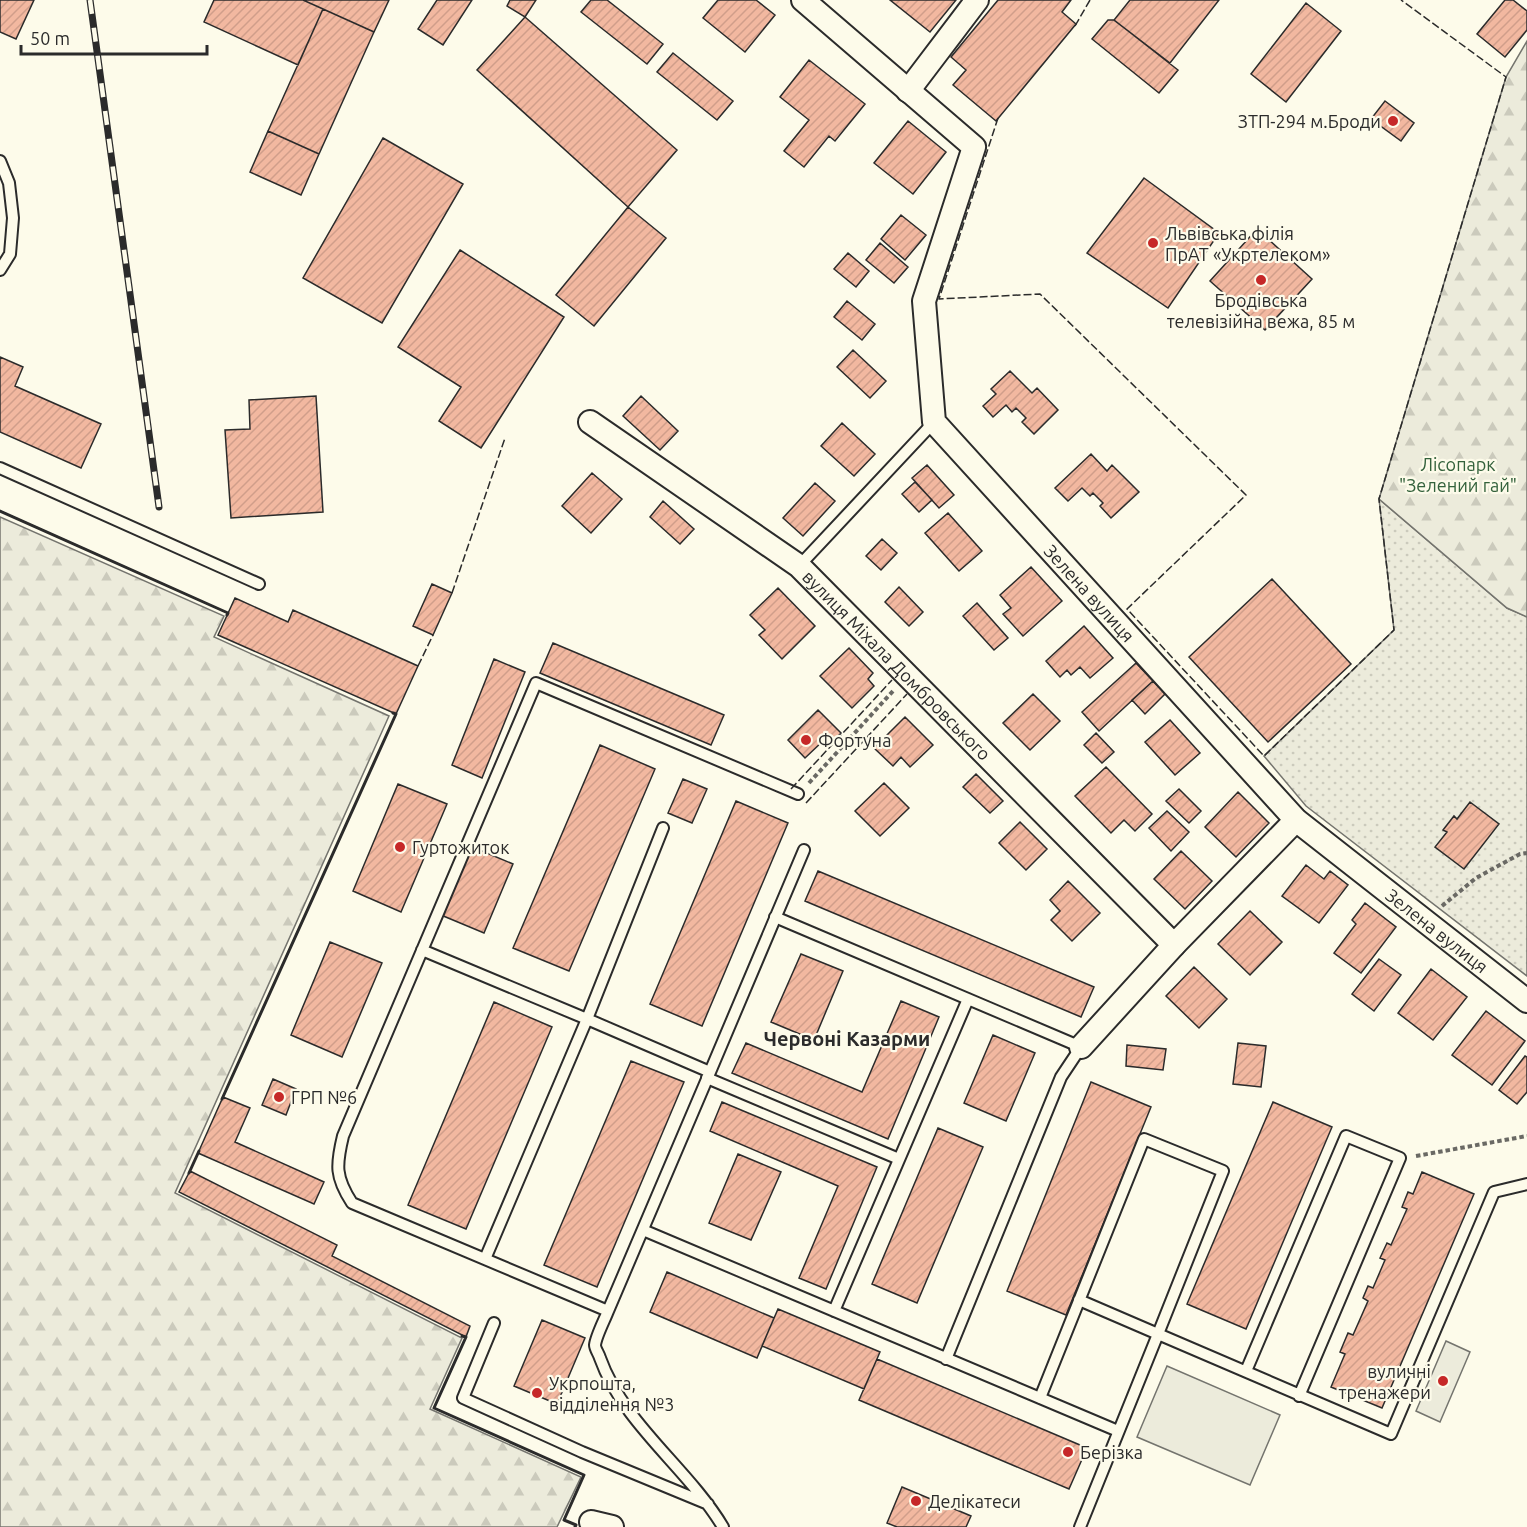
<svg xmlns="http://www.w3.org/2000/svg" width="1527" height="1527" font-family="Ubuntu,sans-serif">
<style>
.grass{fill:url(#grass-dots);stroke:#74746e;stroke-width:1.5}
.forest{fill:url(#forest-firs);stroke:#74746e;stroke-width:1.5}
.pitch{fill:#ecebdb;stroke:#74746e;stroke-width:1.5}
.building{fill:url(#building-hatch);stroke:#2b2b2b;stroke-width:1.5}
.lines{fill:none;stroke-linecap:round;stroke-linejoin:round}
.lane-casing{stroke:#2b2b2b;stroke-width:14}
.street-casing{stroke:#2b2b2b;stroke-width:26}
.path{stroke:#6a6964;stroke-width:4;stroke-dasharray:4.5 3;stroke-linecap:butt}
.lane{stroke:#fdfbea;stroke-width:10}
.street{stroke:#fdfbea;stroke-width:22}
.rail-casing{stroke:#2b2b2b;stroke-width:7}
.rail{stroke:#fdfbea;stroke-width:4.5;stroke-dasharray:14;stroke-linecap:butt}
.fence{stroke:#2b2b2b;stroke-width:1.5;stroke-dasharray:8 3;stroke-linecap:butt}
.wall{stroke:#2b2b2b;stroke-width:3}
.poi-dot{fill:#c62828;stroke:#fdfbea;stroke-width:2}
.labels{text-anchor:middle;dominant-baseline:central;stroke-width:4.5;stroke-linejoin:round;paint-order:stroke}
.poi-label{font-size:18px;fill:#2b2b2b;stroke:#fdfbea;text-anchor:start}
.park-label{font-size:18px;fill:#34623c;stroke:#fdfbea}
.street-label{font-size:18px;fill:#2b2b2b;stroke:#fdfbea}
.neighbourhood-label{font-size:20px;font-weight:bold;fill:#2b2b2b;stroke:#fdfbea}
</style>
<defs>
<pattern id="grass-dots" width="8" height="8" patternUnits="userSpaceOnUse" patternTransform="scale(1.5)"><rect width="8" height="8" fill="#ecebdb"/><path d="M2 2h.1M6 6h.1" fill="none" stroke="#cbcabc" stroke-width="1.8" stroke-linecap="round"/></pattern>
<pattern id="forest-firs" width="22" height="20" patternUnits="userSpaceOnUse" patternTransform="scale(1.5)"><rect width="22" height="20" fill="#ecebdb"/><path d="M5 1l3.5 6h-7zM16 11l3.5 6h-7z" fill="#cbcabc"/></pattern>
<pattern id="building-hatch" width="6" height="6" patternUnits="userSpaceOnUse" patternTransform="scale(1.5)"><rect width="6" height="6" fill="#f2b8a0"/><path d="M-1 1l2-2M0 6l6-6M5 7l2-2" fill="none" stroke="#d09e8a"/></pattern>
</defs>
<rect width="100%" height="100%" fill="#fdfbea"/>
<!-- grass -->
<path class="grass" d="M1379,499L1507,608L1527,617V976L1306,806L1264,756L1394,630Z"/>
<!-- forest -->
<path class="forest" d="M1527,41V617L1507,608L1379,499L1506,77Z
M0,517L224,616L214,637L389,716L175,1193L462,1338L430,1409L581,1477L557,1527H0Z"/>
<!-- pitch -->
<path class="pitch" d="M1446,1341L1470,1352L1440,1422L1416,1411Z
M1167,1366L1280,1415L1250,1485L1137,1437Z"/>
<!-- building -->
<path class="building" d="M0,0H34L16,39L0,32Z
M214,0H303L323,9L298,65L204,22Z
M303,0H389L374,32Z
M437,0H472L443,45L418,29Z
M510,0H536L525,17L507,6Z
M591,0H607L663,44L647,64L581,12Z
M718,0H756L775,15L745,52L703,18Z
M890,0H956L930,32Z
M998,0H1071L1062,12L1076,24L996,121L953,85L966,70L951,57Z
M1130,0H1219L1170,63L1114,20Z
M1505,0H1513L1527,11V30L1505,57L1477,34Z
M1306,3L1341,31L1286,102L1251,74Z
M323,9L374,32L319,154L268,131Z
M525,17L677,150L628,207L477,70Z
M1108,20H1114L1178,70L1159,93L1092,39Z
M673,53L733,101L717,120L657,72Z
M809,60L865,104L835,141L829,136L804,167L784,151L809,120L780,97Z
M1385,101L1414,123L1401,141L1371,119Z
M908,121L946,152L913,194L874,163Z
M268,131L319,154L301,195L250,172Z
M383,138L463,184L382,323L303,278Z
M1144,178L1219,233L1168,308L1087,253Z
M628,207L666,238L594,326L556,295Z
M901,215L926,235L905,260L881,239Z
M1257,229L1312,279L1265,330L1210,281Z
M880,243L908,267L894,283L866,260Z
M460,250L564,317L481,448L439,421L461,387L398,347Z
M848,253L869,271L856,287L834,269Z
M847,301L875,324L862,340L834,317Z
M853,350L886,381L870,398L837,367Z
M0,357L23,367L15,386L101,424L81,468L0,432Z
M1010,371L1032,393L1037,388L1058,410L1034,434L1022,422L1026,418L1016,408L1012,412L1006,405L993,417L983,406L996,394L991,389Z
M316,396L323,512L231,518L225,430L250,429L249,400Z
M641,396L678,431L660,450L623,416Z
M842,423L875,454L854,476L821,446Z
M1091,454L1107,471L1112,465L1139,492L1111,518L1100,506L1103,503L1093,493L1090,496L1082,488L1068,501L1055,488Z
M927,465L954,495L939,508L912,478Z
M592,473L622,499L591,533L562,506Z
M915,482L932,500L919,512L902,494Z
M815,483L835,501L803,536L783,518Z
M663,501L694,529L680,544L650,517Z
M948,513L982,551L959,571L925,533Z
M882,539L897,553L881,570L866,556Z
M1031,567L1062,601L1023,636L1003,614L1011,608L1000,595Z
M1272,579L1351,664L1268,742L1189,657Z
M432,584L452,593L433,635L413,626Z
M899,587L923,612L909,626L885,602Z
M778,588L815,626L782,659L759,635L765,630L750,615Z
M235,598L288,622L293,610L418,666L396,714L218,635Z
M977,603L1008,638L994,650L963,616Z
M1084,626L1113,658L1090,678L1080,667L1071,675L1067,670L1060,677L1046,661Z
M553,643L724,715L711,745L540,673Z
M849,648L873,673L868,679L874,686L852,708L820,676Z
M494,659L525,672L482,778L452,765Z
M1136,663L1153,681L1099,731L1082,712Z
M1153,681L1165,694L1145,714L1132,700Z
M1033,694L1060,721L1030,750L1003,723Z
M818,710L841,733L829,745L824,740L805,758L788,740Z
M905,717L933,745L910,767L901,757L893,766L874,748Z
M1170,720L1200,753L1175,775L1145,742Z
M1096,733L1114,752L1102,763L1084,745Z
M600,745L655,769L569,971L513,948Z
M1106,767L1152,814L1135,831L1124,820L1111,833L1075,796Z
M976,774L1003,801L990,813L963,787Z
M683,779L707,789L692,823L668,813Z
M884,783L909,808L880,836L855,811Z
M398,784L447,804L401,912L353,891Z
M1179,789L1201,811L1189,823L1166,801Z
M1238,792L1269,823L1236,857L1205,827Z
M736,801L788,823L702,1026L650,1004Z
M1470,802L1499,824L1464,869L1435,847L1447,832L1443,830L1454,816L1457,819Z
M1167,811L1189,832L1171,851L1149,828Z
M1020,822L1047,849L1026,870L999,843Z
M470,846L513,864L484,933L441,915Z
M1181,851L1212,881L1185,909L1154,879Z
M1306,865L1324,879L1330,871L1348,885L1319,923L1282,896Z
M818,871L1094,987L1081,1017L805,901Z
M1068,881L1100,913L1072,941L1051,920L1060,911L1050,900Z
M1365,903L1396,927L1361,973L1334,953L1356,924L1352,920Z
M1250,911L1282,942L1250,975L1218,944Z
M330,942L382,963L342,1057L291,1035Z
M801,954L843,971L814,1040L771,1022Z
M1379,959L1401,975L1374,1011L1352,994Z
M1194,967L1227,999L1199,1028L1166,996Z
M1431,969L1467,997L1433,1040L1398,1013Z
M901,1001L939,1017L888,1139L732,1073L746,1043L862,1092Z
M494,1002L552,1027L466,1229L408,1205Z
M1486,1011L1525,1041L1492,1085L1452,1055Z
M993,1035L1035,1053L1006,1121L964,1103Z
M1238,1043L1266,1046L1261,1087L1233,1084Z
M1127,1045L1166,1049L1163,1070L1126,1066Z
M1525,1056L1527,1057V1092L1517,1104L1499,1090Z
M631,1061L684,1082L597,1287L544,1265Z
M273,1079L296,1089L286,1115L262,1105Z
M1091,1082L1151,1107L1066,1315L1007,1291Z
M223,1097L250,1108L235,1142L324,1182L314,1204L198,1153Z
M722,1102L877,1167L826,1289L799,1278L838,1186L710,1131Z
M1273,1102L1332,1127L1246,1329L1187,1304Z
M938,1128L983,1147L917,1303L872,1284Z
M738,1154L781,1172L751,1240L709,1223Z
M190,1171L337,1245L332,1256L470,1326L466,1337L179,1192Z
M1422,1172L1474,1194L1382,1408L1331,1387L1345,1354L1340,1352L1348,1333L1353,1335L1368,1301L1363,1298L1368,1286L1373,1288L1385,1260L1380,1258L1387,1243L1391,1245L1407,1209L1402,1207L1408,1192L1413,1194Z
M667,1272L774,1318L757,1358L650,1312Z
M778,1309L880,1352L864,1389L762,1346Z
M542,1320L585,1338L557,1404L514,1386Z
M877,1359L1087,1448L1069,1489L859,1400Z
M902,1487L971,1516L966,1527H897L887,1523Z"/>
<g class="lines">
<defs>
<path id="lane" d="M0,161L9,183L13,218L10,254L0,270
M0,468L259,584
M799,566L934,422
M775,917L1081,1047L1061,1077L946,1359
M422,950L587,1019L485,1259
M710,1072L804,850
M707,1078L899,1159
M643,1230L1118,1431
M608,1311L710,1072L587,1019L663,828
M834,1311L968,999
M494,1323L463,1398L582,1452L708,1504
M1246,1371L1346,1136L1400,1158L1299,1396
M1040,1398L1144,1139L1223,1171L1158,1334L1079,1300
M723,1527C687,1467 624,1425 600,1358C599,1354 595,1349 595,1345C596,1336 605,1319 608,1311L352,1203C335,1177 336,1165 343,1136L536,683L798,794
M1080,1527L1158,1334L1391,1434L1494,1192L1527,1184"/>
<g id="street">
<path id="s1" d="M803,0L974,147L924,301L934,422L1296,820L1527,1001"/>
<path d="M908,91L977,0"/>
<path id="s2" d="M590,422L799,566L1174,945"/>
<path d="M1081,1047L1174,945L1296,820"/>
<path d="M591,1522L612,1527"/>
</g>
</defs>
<!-- lane casing -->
<use href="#lane" class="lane-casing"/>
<!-- street casing -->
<use href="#street" class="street-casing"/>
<!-- path -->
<path class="path" d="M809,783L893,691
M1442,906L1476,878L1520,854L1527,853
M1416,1156L1527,1136"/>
<!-- lane -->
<use href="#lane" class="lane"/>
<!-- street -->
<use href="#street" class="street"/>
<defs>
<path id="rail" d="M90,0L159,507"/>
</defs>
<!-- rail casing -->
<use href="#rail" class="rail-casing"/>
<!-- rail -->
<use href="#rail" class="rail"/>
<!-- fence -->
<path class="fence" d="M1075,26L1090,0
M998,118L939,299L1040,294L1246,495L1127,609L1264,756L1394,630L1379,499L1506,77L1401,0
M0,511L228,613
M452,593L505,438
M418,666L433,635
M791,789L892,680
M806,803L907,694"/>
<!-- wall -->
<path class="wall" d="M0,511L228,613L227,615
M222,1099L396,714L393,713
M189,1173L199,1151
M462,1336L466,1337L434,1408L584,1475L564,1520L576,1525L575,1527"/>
</g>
<!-- markers -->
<g class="poi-dot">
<circle cx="1393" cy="121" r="6"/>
<circle cx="1153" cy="243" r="6"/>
<circle cx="1261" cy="280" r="6"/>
<circle cx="806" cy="740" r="6"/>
<circle cx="400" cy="847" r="6"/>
<circle cx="279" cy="1097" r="6"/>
<circle cx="1443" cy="1381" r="6"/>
<circle cx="537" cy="1393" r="6"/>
<circle cx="1068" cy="1452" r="6"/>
<circle cx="916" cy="1501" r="6"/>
</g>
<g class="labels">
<!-- poi labels -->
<g class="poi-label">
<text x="1381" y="121" text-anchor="end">ЗТП-294 м.Броди</text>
<text x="1165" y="233">Львівська філія<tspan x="1165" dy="21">ПрАТ «Укртелеком»</tspan></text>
<text x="1261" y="300" text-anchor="middle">Бродівська<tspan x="1261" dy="21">телевізійна вежа, 85 м</tspan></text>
<text x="818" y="740">Фортуна</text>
<text x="412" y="847">Гуртожиток</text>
<text x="291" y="1097">ГРП №6</text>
<text x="1431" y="1371" text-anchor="end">вуличні<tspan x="1431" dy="21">тренажери</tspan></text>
<text x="549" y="1383">Укрпошта,<tspan x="549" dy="21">відділення №3</tspan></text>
<text x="1080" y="1452">Берізка</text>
<text x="928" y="1501">Делікатеси</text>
</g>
<!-- park labels -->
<g class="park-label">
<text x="1458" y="464">Лісопарк<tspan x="1458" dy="21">"Зелений гай"</tspan></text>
</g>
<!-- street labels -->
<g class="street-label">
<text stroke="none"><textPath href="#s1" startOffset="740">Зелена вулиця</textPath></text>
<text stroke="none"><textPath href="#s2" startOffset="393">вулиця Міхала Домбровського</textPath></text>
<text stroke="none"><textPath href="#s1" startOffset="1226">Зелена вулиця</textPath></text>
</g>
<!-- neighbourhood labels -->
<g class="neighbourhood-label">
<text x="847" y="1038">Червоні Казарми</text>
</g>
</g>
<!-- scale -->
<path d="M21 45v9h186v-9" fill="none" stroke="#2b2b2b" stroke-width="3"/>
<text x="30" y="45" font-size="18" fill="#2b2b2b" stroke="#fdfbea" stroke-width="4.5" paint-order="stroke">50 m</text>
</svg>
